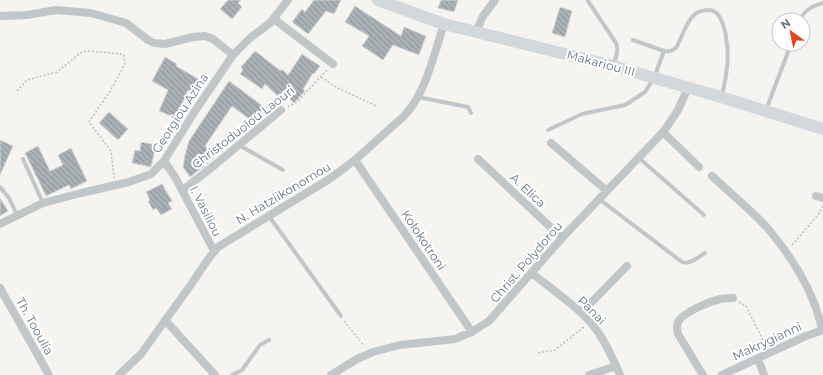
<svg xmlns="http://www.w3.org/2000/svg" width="823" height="375" font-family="Montserrat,sans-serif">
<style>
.building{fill:url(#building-back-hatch);stroke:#d6d6d3}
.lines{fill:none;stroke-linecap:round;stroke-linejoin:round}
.path{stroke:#bbbdbf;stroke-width:1.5;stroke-dasharray:2 2;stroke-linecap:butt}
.lane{stroke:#c1c6c8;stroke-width:4}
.street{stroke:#c1c6c8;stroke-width:8}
.secondary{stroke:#d3d8dc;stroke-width:12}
.labels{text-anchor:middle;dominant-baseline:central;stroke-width:4;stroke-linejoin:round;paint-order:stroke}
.street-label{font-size:12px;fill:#637682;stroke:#fff}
</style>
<defs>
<pattern id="building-back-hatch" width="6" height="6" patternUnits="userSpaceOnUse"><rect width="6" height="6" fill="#a9b1b6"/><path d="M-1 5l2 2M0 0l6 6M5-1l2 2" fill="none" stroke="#8d9599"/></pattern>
</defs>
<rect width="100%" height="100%" fill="#f5f4f0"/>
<!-- building -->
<path class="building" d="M228,0H241L238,3L242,7L232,19L220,9Z
M314,0H341L334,14L326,11L308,34L292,22L302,9L305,12Z
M441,0H458L454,12L438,8Z
M355,6L401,36L404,27L426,36L419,55L393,45L383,60L362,46L369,36L345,22Z
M560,7L572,11L565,37L552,33Z
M255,51L281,71L282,69L288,75L302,54L320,66L314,74L313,73L303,89L305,91L294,103L286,95L282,100L265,84L262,89L240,74L243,70L241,67Z
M165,57L177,64L176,66L205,83L197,96L188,90L176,118L159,111L168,90L152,81Z
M229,81L264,107L253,122L232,106L205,146L215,157L190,177L183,167L185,155L189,141Z
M109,112L128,129L118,140L99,123Z
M0,140L13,146L0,175Z
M141,142L156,145L151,167L132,163L135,150L140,151Z
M38,146L50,171L63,165L58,155L71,148L87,181L71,189L69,185L46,196L25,153Z
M162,184L172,201L168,203L172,209L161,215L156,208L153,210L148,201L150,200L146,192Z
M0,198L8,211L0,216Z"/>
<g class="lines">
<!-- path -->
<path class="path" d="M321,77L336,87L376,106
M17,91L27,80L57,72L82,52L88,51L122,54L124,55L125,64L109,93L89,122L111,151L114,178
M288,107L298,101L327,70
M792,245L818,215L823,206
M739,302L746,306L766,346
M344,321L364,346
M538,353L555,350L584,327"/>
<!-- lane -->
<path class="lane" d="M588,1L616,43C619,51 616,57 613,65
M800,20C804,10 813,6 823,3
M633,40L664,51C669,52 672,51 676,48C681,39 686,23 693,16C697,11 704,10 710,10C727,12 729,54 727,68C726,77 724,86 722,95
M418,97L468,107L471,113
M766,110L791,44
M548,130L582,114L625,105L645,92L654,78L664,51
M239,145L283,170
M639,158L704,215
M23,159L43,203
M0,187L9,198L17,215
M599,199L682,262C690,265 698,257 705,253
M269,216L341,316
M232,375L242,370L260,345L269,340"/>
<!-- street -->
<path class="street" d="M0,16L27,15L56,10L91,13L126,23L148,40L154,43L165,44L193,37L205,36L213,39L233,55
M274,19L333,64
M476,32L483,16L495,0
M663,132L699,167
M551,143L607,191
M478,159L562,238
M355,160L472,332
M164,161L175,177L214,251
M712,176C731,194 753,211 770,231C793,259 815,294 822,330
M183,190L216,164L281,110
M816,196L823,198
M0,224L43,203L81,193L129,182L151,174L164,161L195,111L233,55L250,38L270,23L288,0
M532,273C552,290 579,307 595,328C606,342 613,359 620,375
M0,288L49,375
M581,313L627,266
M165,320L215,375
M758,359L764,375
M119,375L141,354L190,286L209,258L218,247L331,178L355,160L404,116C426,93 434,54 444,24
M331,375L357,359L373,352L400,345L455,339L472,332L489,321L562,238L664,131L678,110L688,88
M589,375L616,366
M703,375L678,334C677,330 676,326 678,322C681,314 708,302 717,300C722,298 727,298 733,298
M722,375L806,336L823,330"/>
<!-- secondary -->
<path class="secondary" d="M378,0L444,24L613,66L721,97L823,129"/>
</g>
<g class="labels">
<!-- street labels -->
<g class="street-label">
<text transform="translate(601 63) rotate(15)">Makariou III</text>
<text transform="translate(180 113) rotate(-57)">Georgiou Azina</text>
<text transform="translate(243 127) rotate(-38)">Christoduolou Laouri</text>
<text transform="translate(528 190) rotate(43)">A. Elica</text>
<text transform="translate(283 193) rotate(-31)">N. Hatziikonomou</text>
<text transform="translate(206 211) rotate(63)">I. Vasiliou</text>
<text transform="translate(424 240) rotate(56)">Kolokotroni</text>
<text transform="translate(526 262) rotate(-49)">Christ. Polydorou</text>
<text transform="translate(592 310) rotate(45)">Panai</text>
<text transform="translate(35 326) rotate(61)">Th. Tooulia</text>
<text transform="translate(767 341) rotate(-25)">Makrygianni</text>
</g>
</g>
<!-- north arrow -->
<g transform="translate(791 32) rotate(327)"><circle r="19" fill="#ffffff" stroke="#c1c8cd"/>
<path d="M0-3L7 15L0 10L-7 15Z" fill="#e6441f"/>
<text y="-6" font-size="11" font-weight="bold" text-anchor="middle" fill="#637682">N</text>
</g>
</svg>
